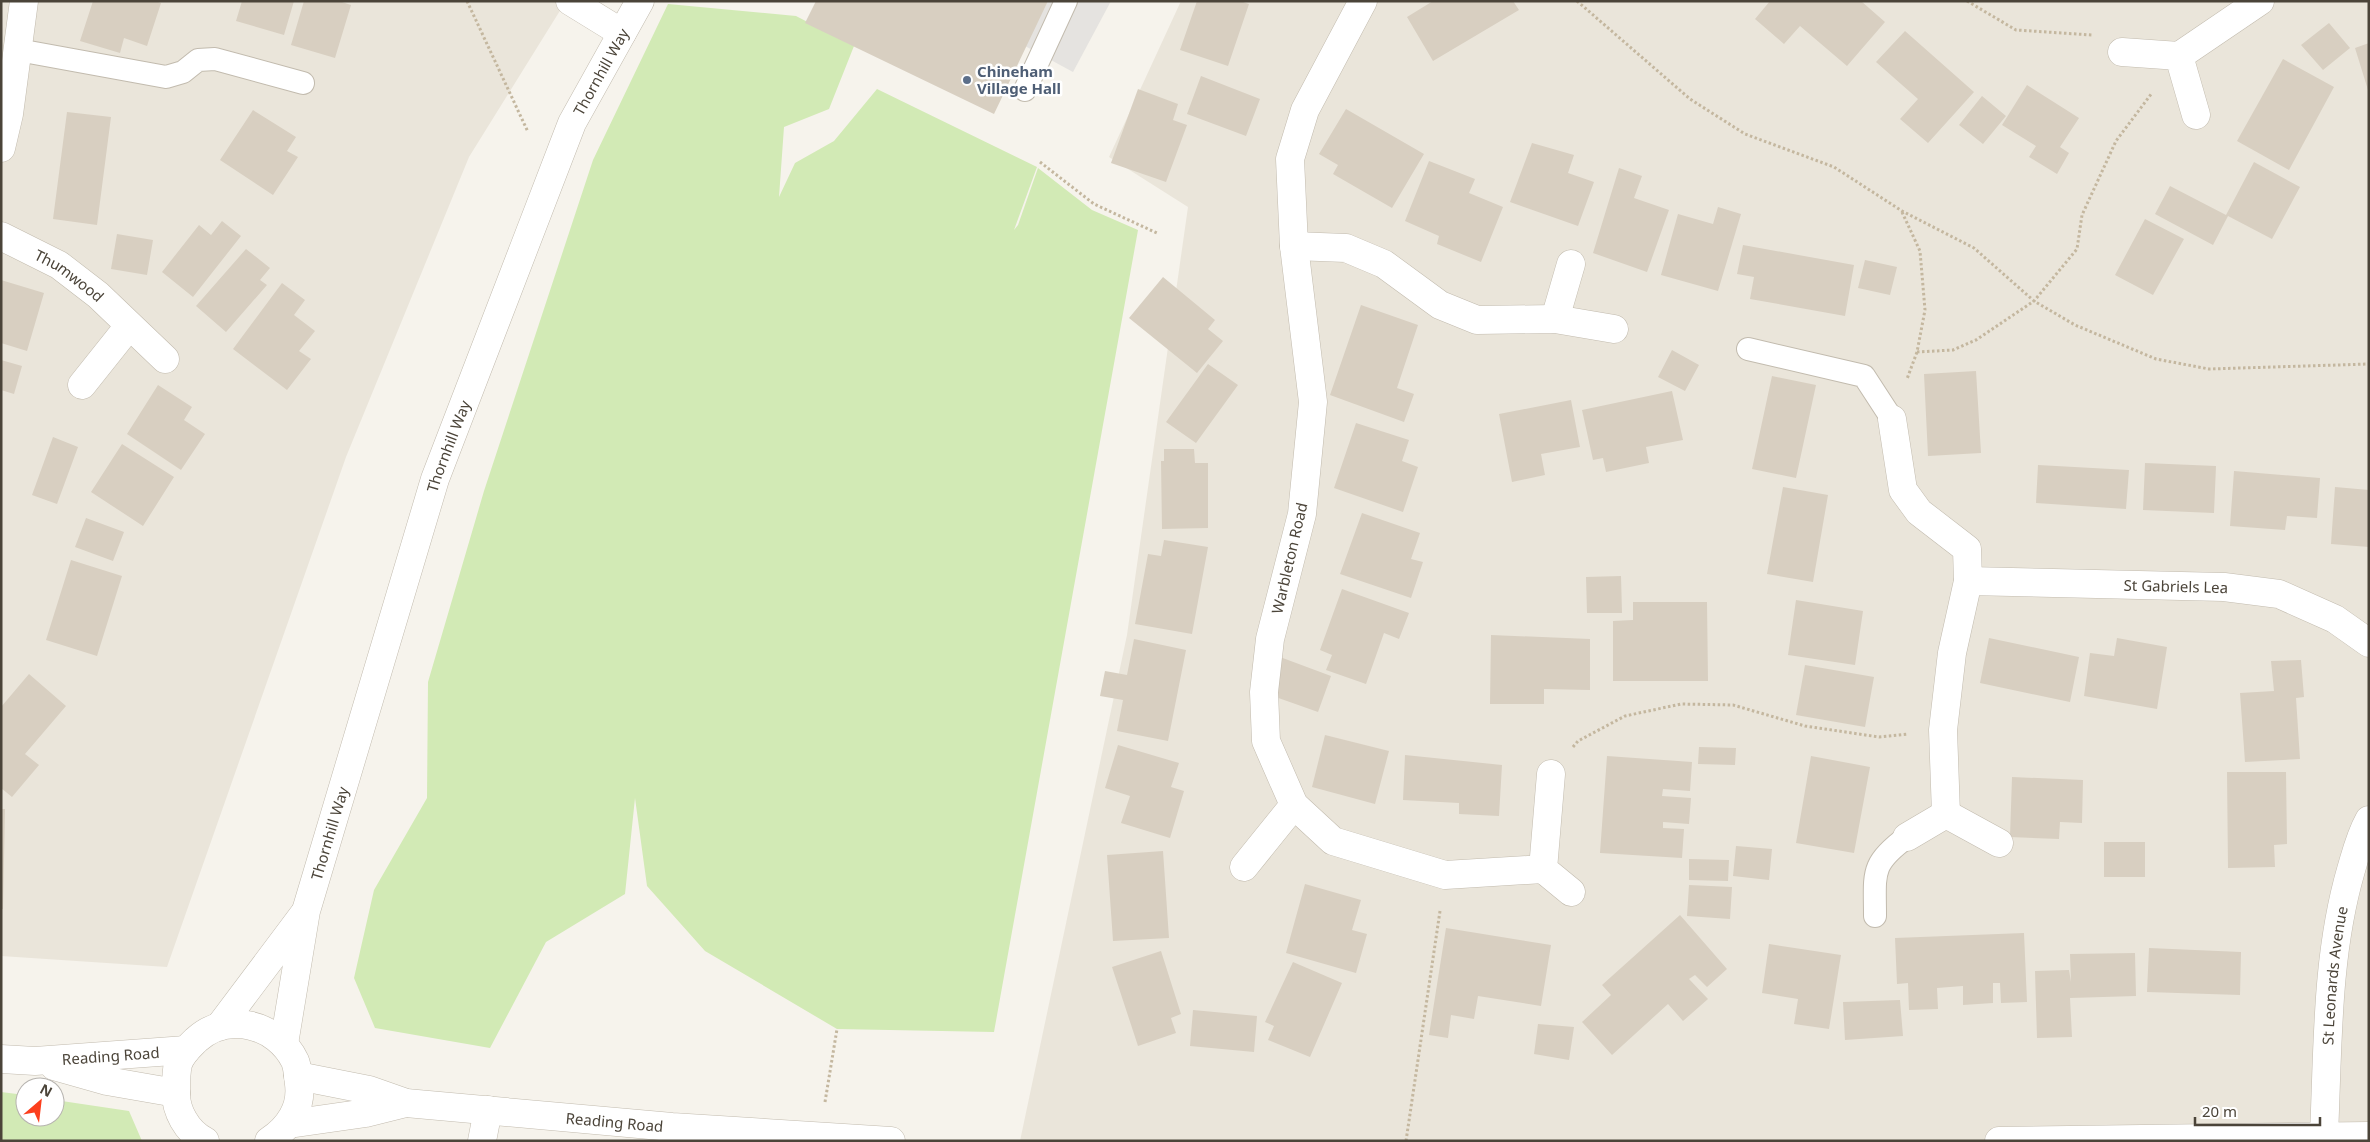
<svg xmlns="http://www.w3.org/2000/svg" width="2370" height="1142" font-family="'Noto Sans',sans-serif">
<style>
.residential{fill:#eae5da}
.green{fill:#d2eab5}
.parking{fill:#e5e3e0}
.building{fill:#d8cfc1}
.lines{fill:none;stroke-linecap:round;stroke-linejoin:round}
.service-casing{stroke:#c2bbae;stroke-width:24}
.minor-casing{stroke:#c2bbae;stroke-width:29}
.path{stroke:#c4b79f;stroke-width:3;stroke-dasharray:2.5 2.5;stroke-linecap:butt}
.service{stroke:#fff;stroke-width:22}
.minor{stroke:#fff;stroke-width:28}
.service-dot{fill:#5c6f8a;stroke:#fff;stroke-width:2}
.labels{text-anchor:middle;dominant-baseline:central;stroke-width:5;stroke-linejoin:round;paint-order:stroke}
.service-label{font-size:15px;font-weight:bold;fill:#4e5e75;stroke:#fff;text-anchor:start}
.street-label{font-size:15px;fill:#4b4439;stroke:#fff}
</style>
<rect width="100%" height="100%" fill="#f6f3ec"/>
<!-- residential -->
<path class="residential" d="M1,1H566L469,157L346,457L167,967L1,956Z
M1181,1H2369V1141H1020L1127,635L1188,207L1109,157Z"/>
<!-- green -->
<path class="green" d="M668,4L796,16L854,46L829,109L784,127L779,197L795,163L834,141L877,89L1037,167L1014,230L1018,225L1038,168L1092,210L1138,230L994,1032L837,1029L705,951L647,886L635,798L625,894L546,942L490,1048L375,1028L354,978L374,890L427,798L428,682L484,491L593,160Z
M1,1092L25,1095V1117H55V1100L129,1111L142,1141H1Z"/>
<!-- parking -->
<path class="parking" d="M1048,1H1111L1073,72L1025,46Z"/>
<!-- building -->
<path class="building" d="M93,1H155L161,3L147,46L124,38L120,53L80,41Z
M242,1H294L284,35L236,21Z
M304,1H339L351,5L335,58L291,45Z
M816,1H1048L994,114L805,23Z
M1197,1H1240L1249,4L1228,66L1180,50Z
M1433,1H1513L1519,10L1433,61L1407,17Z
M1770,1H1861L1885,22L1847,66L1800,26L1784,44L1755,19Z
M2329,23L2350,48L2323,70L2301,45Z
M1905,31L1974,92L1928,143L1900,119L1918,99L1876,62Z
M2369,43V90H2368L2355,48Z
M2283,59L2334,87L2289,170L2237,141Z
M1201,76L1260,99L1246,136L1187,114Z
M2027,85L2079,118L2060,147L2069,153L2057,174L2029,157L2036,146L2002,125Z
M1138,89L1178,104L1173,120L1187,125L1166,182L1111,163Z
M1982,96L2006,116L1983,144L1959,125Z
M1346,109L1424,154L1392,208L1333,174L1338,165L1319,154Z
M253,110L296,137L287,151L298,157L273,195L220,160Z
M67,112L111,117L97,225L53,219Z
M1532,143L1574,155L1568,173L1594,182L1578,226L1510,202Z
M1429,161L1475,179L1469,193L1503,207L1481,262L1437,244L1439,236L1405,221Z
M2254,162L2300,187L2272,239L2228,216L2213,245L2155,214L2170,186L2226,215Z
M1619,168L1642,176L1634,198L1669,210L1647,272L1593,253Z
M1718,207L1741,214L1718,291L1661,275L1678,214L1713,224Z
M2145,219L2184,239L2153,295L2115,275Z
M222,221L241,236L193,297L162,272L199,225L211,235Z
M117,234L153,240L147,275L111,269Z
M1743,245L1854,265L1845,316L1750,299L1754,277L1737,274Z
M246,249L270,268L260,280L267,285L226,332L196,306Z
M1865,260L1897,267L1890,295L1858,288Z
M1163,277L1215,320L1208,329L1223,341L1197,373L1129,318Z
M1,280L44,293L27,351L1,343Z
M282,283L305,300L294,315L315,331L299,351L311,359L287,390L233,349Z
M1361,305L1418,325L1397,388L1414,394L1404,422L1330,395Z
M1672,350L1699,365L1685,391L1658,377Z
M1,360L22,366L14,394L1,390Z
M1208,364L1238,385L1196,443L1166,422Z
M1976,371L1981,453L1928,456L1924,374Z
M1772,376L1816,385L1796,478L1752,469Z
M158,385L192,407L184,420L205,434L181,470L127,434Z
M1672,391L1683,440L1646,447L1649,463L1606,472L1603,458L1593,460L1582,410Z
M1571,400L1580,447L1541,454L1545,475L1512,482L1499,414Z
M1356,423L1409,440L1402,461L1418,467L1403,512L1334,488Z
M53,437L78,447L57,504L32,495Z
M122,444L174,477L143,526L91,492Z
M1164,449H1194L1195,463H1208V528L1162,529L1161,461H1164Z
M2145,463L2216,466L2214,513L2143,510Z
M2038,465L2129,470L2126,509L2036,503Z
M2234,471L2320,478L2317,518L2287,516L2285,530L2230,526Z
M1783,487L1828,495L1813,582L1767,574Z
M2335,487L2369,490V547L2331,544Z
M1362,513L1420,533L1411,559L1423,562L1411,598L1340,574Z
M86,518L124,532L113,561L75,547Z
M1164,540L1208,547L1192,634L1135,624L1148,554L1161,556Z
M71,560L122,576L97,656L46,640Z
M1621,576L1622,613H1587L1586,577Z
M1342,589L1409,613L1399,639L1384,633L1366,684L1326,670L1332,655L1320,650Z
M1796,600L1863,611L1855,665L1788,655Z
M1633,602H1707L1708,681H1613V621L1633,620Z
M1491,635L1590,639V690L1544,689V704H1490Z
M1989,638L2079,657L2070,702L1980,683Z
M2117,638L2167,647L2157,709L2084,696L2090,653L2114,656Z
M1134,639L1186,650L1168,741L1117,731L1123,700L1100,696L1105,671L1127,675Z
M1280,657L1331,676L1318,712L1267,694Z
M2301,660L2304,697L2296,698L2300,759L2245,762L2240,693L2274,691L2271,661Z
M1805,665L1874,677L1865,727L1796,715Z
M29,674L66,706L25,754L39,765L12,797L1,788V707Z
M1325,735L1389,751L1375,804L1312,787Z
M1118,745L1179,763L1171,787L1184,791L1170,838L1121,823L1130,796L1105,788Z
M1699,747L1736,748L1735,765L1698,764Z
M1405,755L1502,765L1499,816L1459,814V803L1403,800Z
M1607,756L1692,762L1690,791L1663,789L1662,796L1691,798L1689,824L1663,822V828L1684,829L1682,858L1600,853Z
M1811,756L1870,767L1854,853L1796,843Z
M2227,772H2286L2287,844L2274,845L2275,867L2228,868Z
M2012,777L2083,780L2082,823L2060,822L2059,839L2010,837Z
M1,809H5L3,909H1Z
M2104,842H2145V877H2104Z
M1736,846L1772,849L1769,880L1733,876Z
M1163,851L1169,938L1113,941L1107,855Z
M1689,859L1729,860L1728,881L1689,880Z
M1305,884L1361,900L1352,930L1367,934L1356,973L1286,953Z
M1689,885L1732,887L1730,919L1687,916Z
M1680,915L1727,969L1707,987L1695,975L1689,979L1708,999L1683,1021L1668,1004L1612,1055L1582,1022L1611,995L1602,985Z
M1446,928L1551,945L1541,1006L1478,996L1474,1019L1451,1015L1448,1038L1429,1035Z
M2024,933L2027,1002L2001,1003L2000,983H1993V1003L1963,1005V986L1937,988L1938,1009L1909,1010L1908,983L1897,984L1895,938Z
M1769,944L1841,955L1829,1029L1794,1024L1798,999L1762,993Z
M2149,948L2241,952L2240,995L2147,992Z
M1161,951L1181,1014L1171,1018L1176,1033L1138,1046L1112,967Z
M2135,953L2136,996L2070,998L2072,1037L2037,1038L2035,971L2069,970L2071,982L2070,954Z
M1293,962L1342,983L1310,1057L1268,1040L1274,1026L1265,1022Z
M1900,1000L1903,1036L1845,1040L1843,1002Z
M1193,1010L1257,1016L1254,1052L1190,1046Z
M1538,1024L1574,1027L1569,1060L1534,1054Z"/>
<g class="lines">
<defs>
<path id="service" d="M18,50L166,77L183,72L198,60L215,59L303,83
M1025,90L1066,1
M1748,349L1864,376L1892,419
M1875,916C1875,873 1870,864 1907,837"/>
<g id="minor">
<path d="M570,1L622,33"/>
<path d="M1363,1L1305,110L1290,159L1294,246L1313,402L1302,514L1270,639L1264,692L1266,741L1294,805L1333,841L1445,875L1543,869"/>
<path d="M2122,52L2179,56L2196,115"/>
<path d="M2179,56L2260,1"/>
<path d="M1,148L9,114L24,1"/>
<path id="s1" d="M1,236L59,265L98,295L165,359"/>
<path d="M1294,246L1346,248L1384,264L1440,305L1477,320L1555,319L1614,329"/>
<path d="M1555,319L1571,264"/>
<path d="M82,385L129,326"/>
<path d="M1892,419L1903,490L1919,512L1967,549L1968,581L1952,653L1943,730L1946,814"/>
<path id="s2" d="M1968,581L2224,587L2279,594L2335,619L2369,643"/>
<path d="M1551,774L1543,869L1571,892"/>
<path d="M1907,837L1946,814L1999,843"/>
<path d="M1244,867L1294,805"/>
<path d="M220,1026L304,914"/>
<path id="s3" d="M284,1044L306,911L435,479L572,123L640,1"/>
<path id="s4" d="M1,1059L35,1061L186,1050"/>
<path d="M54,1066L107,1081L176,1093"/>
<path id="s5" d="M298,1076L369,1090L406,1103L672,1127L891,1141"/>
<path d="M289,1124L366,1113L406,1103"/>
<path id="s6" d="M2324,1135C2328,1047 2326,956 2351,870C2356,853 2360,836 2369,820"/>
<path d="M205,1141C187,1132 175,1110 176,1091C176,1082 176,1072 178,1064C181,1054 189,1047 196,1040C228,1011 277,1024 295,1061C298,1068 298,1077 299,1084C302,1108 289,1128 269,1141"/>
<path d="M482,1141L488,1110"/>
<path d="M1999,1141L2369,1136"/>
</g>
</defs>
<!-- service casing -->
<use href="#service" class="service-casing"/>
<!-- minor casing -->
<use href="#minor" class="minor-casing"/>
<!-- path -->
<path class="path" d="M467,1L528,132
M1577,1L1690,99L1745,134L1834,167L1902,211L1974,248L2034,301L2075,325L2156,359L2209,369L2369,364
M1967,1L2016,30L2092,35
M1040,162L1094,204L1159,234
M1902,212L1920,251L1925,310L1917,352L1907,379
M1917,352L1953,350L1976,340L2034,301L2077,249L2082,215L2116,141L2152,93
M1573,747L1578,741L1625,716L1681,704L1733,705L1805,726L1879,737L1908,734
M825,1102L837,1029
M1406,1141L1440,911"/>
<!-- service -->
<use href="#service" class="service"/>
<!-- minor -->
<use href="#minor" class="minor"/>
</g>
<!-- markers -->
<circle class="service-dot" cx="967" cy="80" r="5"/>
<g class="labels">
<!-- service labels -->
<g class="service-label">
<text x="977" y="71">Chineham<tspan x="977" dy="17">Village Hall</tspan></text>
</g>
<!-- street labels -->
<g class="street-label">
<text stroke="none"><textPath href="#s3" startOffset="1026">Thornhill Way</textPath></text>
<text stroke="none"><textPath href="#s1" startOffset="79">Thumwood</textPath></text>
<text stroke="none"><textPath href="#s3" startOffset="621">Thornhill Way</textPath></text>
<text transform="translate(1289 558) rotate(-77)">Warbleton Road</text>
<text stroke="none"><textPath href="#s2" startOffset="208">St Gabriels Lea</textPath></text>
<text stroke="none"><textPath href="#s3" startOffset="216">Thornhill Way</textPath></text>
<text stroke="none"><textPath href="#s6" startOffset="160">St Leonards Avenue</textPath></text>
<text stroke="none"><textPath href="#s4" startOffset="110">Reading Road</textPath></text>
<text stroke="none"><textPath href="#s5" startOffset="321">Reading Road</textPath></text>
</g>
</g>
<!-- border -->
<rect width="2370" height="1142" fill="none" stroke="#4b4439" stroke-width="5"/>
<!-- north arrow -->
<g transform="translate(40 1102) rotate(28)"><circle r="24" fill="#ffffff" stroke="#b7b4b0"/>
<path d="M0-4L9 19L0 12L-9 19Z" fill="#fc3f1d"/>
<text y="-8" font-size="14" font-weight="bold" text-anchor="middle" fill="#4b4439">N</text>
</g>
<!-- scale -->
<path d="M2195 1117v8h125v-8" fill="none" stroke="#4b4439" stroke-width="2.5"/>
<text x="2202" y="1117" font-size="15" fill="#4b4439" stroke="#ffffff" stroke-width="4" paint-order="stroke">20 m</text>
</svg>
